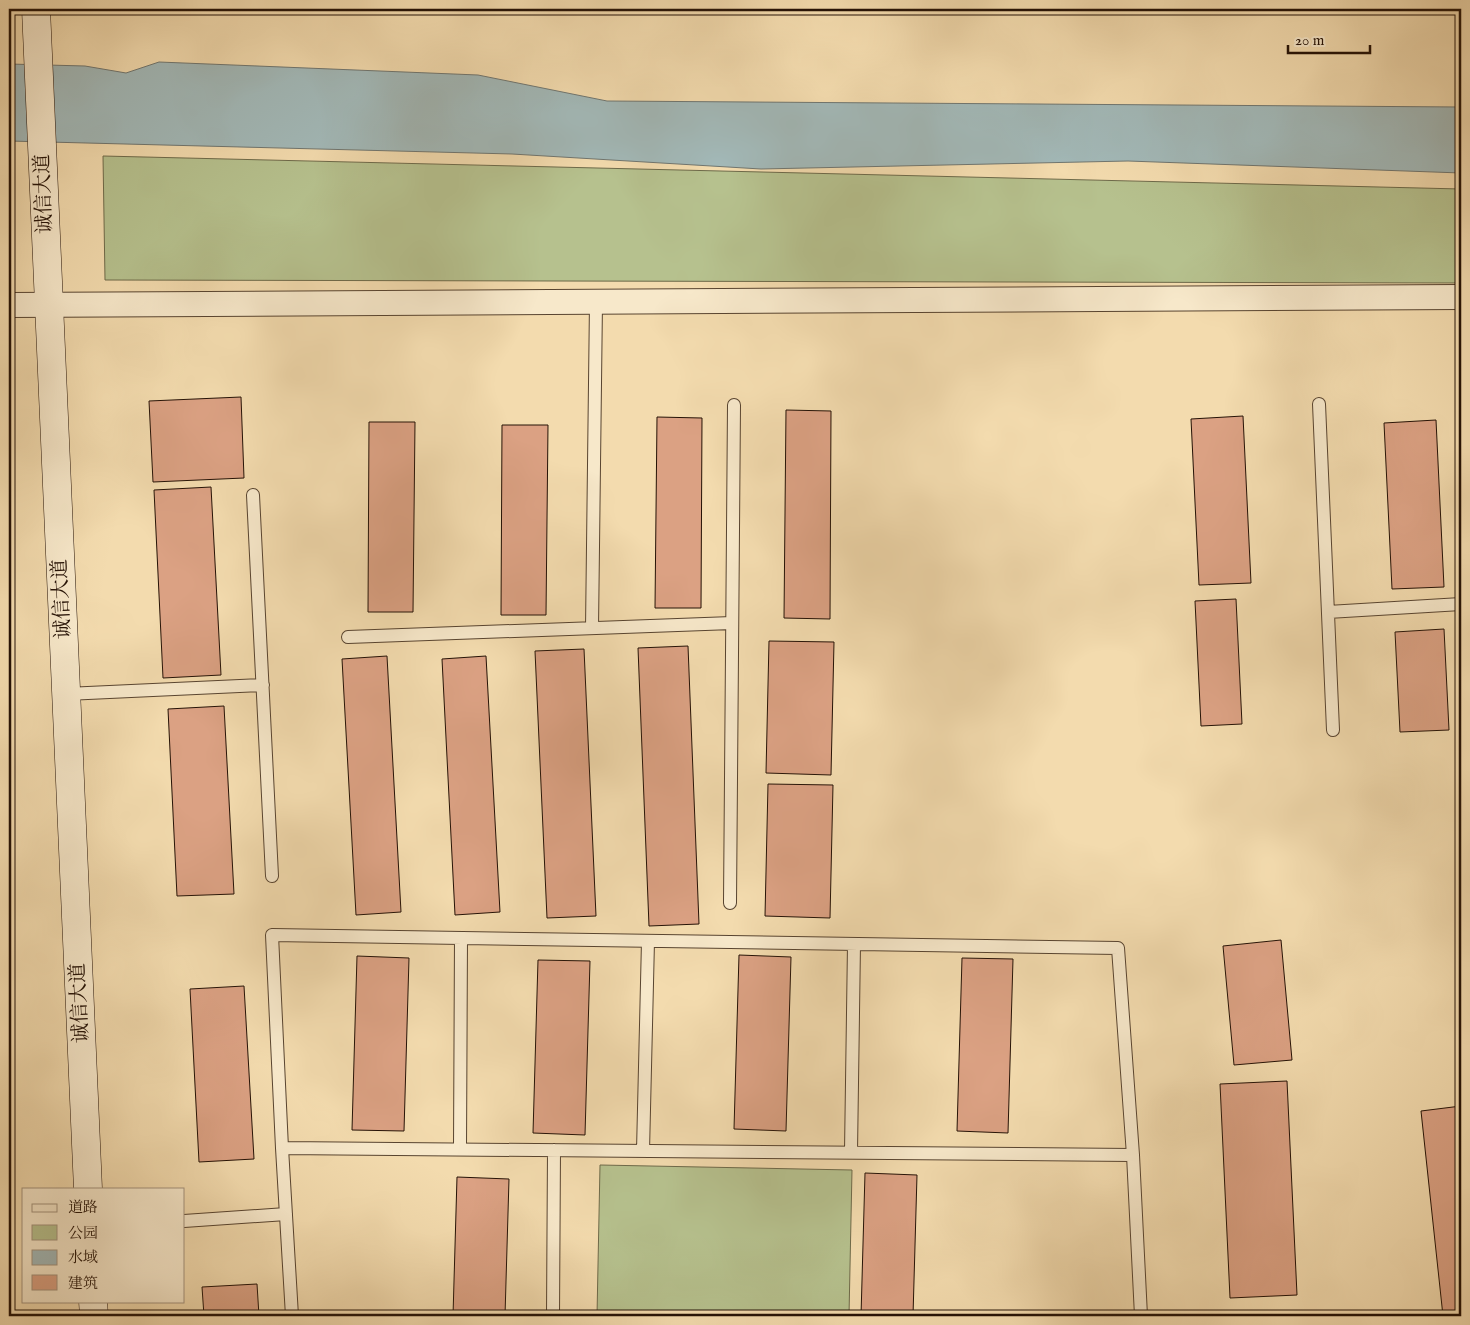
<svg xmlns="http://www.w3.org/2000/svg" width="1470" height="1325" font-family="'IM FELL English','Noto Serif SC',serif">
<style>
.green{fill:#b6c18e;stroke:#6e6a4a}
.water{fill:#a2b8b7;stroke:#707670}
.building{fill:#dba183;stroke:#251206}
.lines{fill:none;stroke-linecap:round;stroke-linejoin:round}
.lane-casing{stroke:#584430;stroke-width:14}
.street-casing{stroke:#584430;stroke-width:26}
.secondary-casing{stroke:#251206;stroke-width:29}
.lane{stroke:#f7e8ca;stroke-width:12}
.street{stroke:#f7e8ca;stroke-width:24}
.secondary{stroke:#f7e8ca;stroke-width:28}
.labels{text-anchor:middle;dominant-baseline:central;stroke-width:4;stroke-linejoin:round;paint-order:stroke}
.street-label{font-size:20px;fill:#251206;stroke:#f7e8ca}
</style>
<rect width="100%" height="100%" fill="#f3dbae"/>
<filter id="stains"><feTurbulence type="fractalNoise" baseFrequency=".004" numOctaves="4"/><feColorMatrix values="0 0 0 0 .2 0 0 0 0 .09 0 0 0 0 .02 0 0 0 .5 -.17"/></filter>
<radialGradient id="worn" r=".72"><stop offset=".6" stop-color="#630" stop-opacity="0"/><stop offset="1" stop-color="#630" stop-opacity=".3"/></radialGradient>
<!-- green -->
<path class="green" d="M103,156L1461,189V283L105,280Z
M600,1165L852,1170L849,1316H597Z"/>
<!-- water -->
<path class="water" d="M159,62L478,75L607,101L1461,107V173L1128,161L761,169L512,154L9,141V64L85,66L126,73Z"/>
<!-- building -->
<path class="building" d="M241,397L244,478L153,482L149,401Z
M786,410L831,411L830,619L784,618Z
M1243,416L1251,583L1199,585L1191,419Z
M657,417L702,418L701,608H655Z
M1436,420L1444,587L1392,589L1384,423Z
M369,422H415L413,612H368Z
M502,425H548L546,615H501Z
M211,487L221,675L163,678L154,490Z
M1236,599L1242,724L1201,726L1195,601Z
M1444,629L1449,730L1400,732L1395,632Z
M769,641L834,642L831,775L766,773Z
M688,646L699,924L649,926L638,648Z
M584,649L596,916L547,918L535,651Z
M387,656L401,912L356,915L342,659Z
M486,656L500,912L455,915L442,659Z
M224,706L234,894L177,896L168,709Z
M768,784L833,785L830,918L765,916Z
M1281,940L1292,1060L1234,1065L1223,946Z
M739,955L791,957L786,1131L734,1129Z
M357,956L409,958L404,1131L352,1130Z
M962,958L1013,959L1008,1133L957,1131Z
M538,960L590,961L585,1135L533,1133Z
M244,986L254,1159L199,1162L190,989Z
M1287,1081L1297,1295L1230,1298L1220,1084Z
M1461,1106V1316H1443L1421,1111Z
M865,1173L917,1175L913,1316H861Z
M457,1177L509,1179L505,1316H453Z
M257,1284L259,1316H204L202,1287Z"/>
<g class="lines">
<defs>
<path id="lane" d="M1319,404L1333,730
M253,495L272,876
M1328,612L1461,604
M592,628L596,302
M348,637L732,623
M66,694L263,685
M730,903L734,405
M282,1148L272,935L1118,948L1133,1155L1141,1316
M460,1149L461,938
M643,1151L648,941
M851,1152L854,944
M184,1221L286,1214
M292,1316L282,1148L1133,1155
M553,1316L554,1150"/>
<path id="street" d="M9,305L1461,297"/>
<path id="secondary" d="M36,9L88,1189
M93,1301L94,1316"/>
</defs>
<!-- lane casing -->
<use href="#lane" class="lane-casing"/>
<!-- street casing -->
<use href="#street" class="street-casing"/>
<!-- secondary casing -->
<use href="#secondary" class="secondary-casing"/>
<!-- lane -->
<use href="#lane" class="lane"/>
<!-- street -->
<use href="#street" class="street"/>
<!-- secondary -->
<use href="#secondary" class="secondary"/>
</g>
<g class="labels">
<!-- street labels -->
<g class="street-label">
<text transform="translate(44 194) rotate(-92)">诚信大道</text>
<text transform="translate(62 599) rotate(-93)">诚信大道</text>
<text transform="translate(80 1003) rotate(-93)">诚信大道</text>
</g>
</g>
<!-- margin -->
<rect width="1470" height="1325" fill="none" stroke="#f3dbae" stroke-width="30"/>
<rect x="10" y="10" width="1450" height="1305" fill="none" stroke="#251206" stroke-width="2.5"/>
<rect x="15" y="15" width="1440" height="1295" fill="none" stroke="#251206"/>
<!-- legend -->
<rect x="22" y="1188" width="162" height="115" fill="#f7e8ca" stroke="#a3927c"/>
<rect x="32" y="1204" width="25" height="8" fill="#f7e8ca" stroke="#a3927c"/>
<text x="68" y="1212" font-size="15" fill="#251206">道路</text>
<rect x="32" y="1225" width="25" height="15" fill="#b6c18e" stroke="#a3927c"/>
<text x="68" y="1238" font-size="15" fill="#251206">公园</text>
<rect x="32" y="1250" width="25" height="15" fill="#a2b8b7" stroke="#a3927c"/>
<text x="68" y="1262" font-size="15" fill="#251206">水域</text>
<rect x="32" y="1275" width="25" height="15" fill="#dba183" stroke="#a3927c"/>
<text x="68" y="1288" font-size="15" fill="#251206">建筑</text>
<!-- scale -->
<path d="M1288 45v8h82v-8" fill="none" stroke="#251206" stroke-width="2.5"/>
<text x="1295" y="45" font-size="15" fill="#251206" stroke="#f7e8ca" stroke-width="4" paint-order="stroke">20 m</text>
<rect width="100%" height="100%" filter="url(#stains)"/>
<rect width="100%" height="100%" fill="url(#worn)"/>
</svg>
